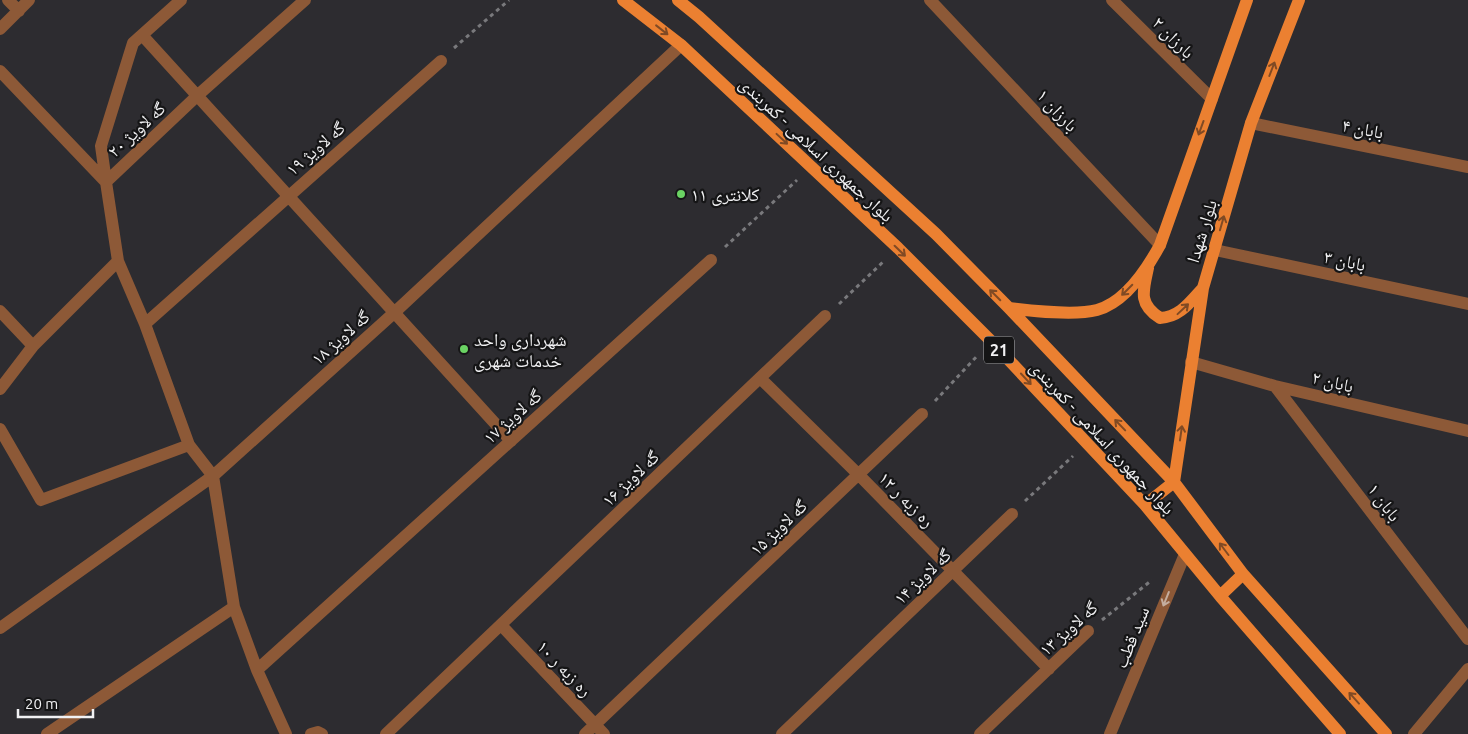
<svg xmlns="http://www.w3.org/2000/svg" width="1468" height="734" font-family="Ubuntu,'Noto Naskh Arabic',sans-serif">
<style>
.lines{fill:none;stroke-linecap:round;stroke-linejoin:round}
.path{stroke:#79797c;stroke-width:3;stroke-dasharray:4 4;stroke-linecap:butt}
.minor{stroke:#8d5937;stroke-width:12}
.major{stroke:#eb8031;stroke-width:12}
.oneway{stroke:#804a24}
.oneway2{stroke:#c4ad9e}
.poi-dot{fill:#6ad363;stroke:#151516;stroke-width:2}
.labels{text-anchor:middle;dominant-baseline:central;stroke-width:4.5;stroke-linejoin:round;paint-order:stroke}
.shield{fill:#151516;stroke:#afafb1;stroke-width:1}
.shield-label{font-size:16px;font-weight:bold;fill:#f1f1f3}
.street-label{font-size:18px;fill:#f1f1f3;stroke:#151516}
.poi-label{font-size:18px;fill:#f1f1f3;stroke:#151516;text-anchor:start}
</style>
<rect width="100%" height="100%" fill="#2d2c30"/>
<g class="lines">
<!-- path -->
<path class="path" d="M454,48L509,0
M725,247L797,180
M839,304L885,260
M935,401L978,355
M1025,501L1073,456
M1102,620L1152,580"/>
<!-- minor -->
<path class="minor" d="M8,0L19,11
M181,0L133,43L101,146L106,182L118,261L145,324L189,445L213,476L234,607L257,670L286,734
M930,0L1160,245
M1112,0L1212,99
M0,29L29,0
M142,35L511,441
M0,71L106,182L198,95L305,0
M1251,123L1468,167
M1215,250L1468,304
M0,311L33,346
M145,324L441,61
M1191,362L1275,386L1468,431
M760,378L859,475L1049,669
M1275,386L1468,639
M0,389L33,346L118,261
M0,429L41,500L189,445
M501,625L604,734
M0,628L213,476L395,312L681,45
M257,670L711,260
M47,734L234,607
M311,734L318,732L322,734
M386,734L825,316
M585,734L922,414
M782,734L1012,514
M980,734L1088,631
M1110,734L1185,554
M1414,734L1468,669"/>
<!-- major -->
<path class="major" d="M623,0L681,45L898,248L991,341L1145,505L1220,596L1340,734
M678,0L699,17L936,234L1009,308L1174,482L1243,574L1386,734
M1148,268C1143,291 1138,304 1160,318C1180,317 1190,302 1203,288
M1009,308C1033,311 1074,316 1097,310C1126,302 1147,269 1160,245L1247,0
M1145,505L1174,482L1203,288L1251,123L1299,0
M1220,596L1243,574"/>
</g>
<!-- one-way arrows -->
<defs><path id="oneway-shaft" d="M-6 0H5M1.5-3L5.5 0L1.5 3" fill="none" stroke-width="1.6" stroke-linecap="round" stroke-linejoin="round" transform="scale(1.25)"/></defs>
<g class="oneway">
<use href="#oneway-shaft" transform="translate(662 30) rotate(38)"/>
<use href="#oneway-shaft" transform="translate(1272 69) rotate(-69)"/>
<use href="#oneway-shaft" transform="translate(1201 128) rotate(110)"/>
<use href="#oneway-shaft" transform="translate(782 139) rotate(43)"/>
<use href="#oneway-shaft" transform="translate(1222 223) rotate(-74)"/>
<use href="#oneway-shaft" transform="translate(900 251) rotate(44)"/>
<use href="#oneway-shaft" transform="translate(1127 290) rotate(135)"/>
<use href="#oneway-shaft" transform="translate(995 295) rotate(-135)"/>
<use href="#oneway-shaft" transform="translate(1183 309) rotate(-43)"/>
<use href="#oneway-shaft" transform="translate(1026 379) rotate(47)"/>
<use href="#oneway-shaft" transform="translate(1120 425) rotate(-134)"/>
<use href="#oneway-shaft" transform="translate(1181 433) rotate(-82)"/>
<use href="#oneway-shaft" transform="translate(1224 549) rotate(-127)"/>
<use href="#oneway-shaft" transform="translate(1354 698) rotate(-132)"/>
</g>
<use class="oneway2" href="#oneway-shaft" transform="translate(1166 599) rotate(112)"/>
<!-- markers -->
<g class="poi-dot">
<circle cx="681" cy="194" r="5"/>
<circle cx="464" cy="349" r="5"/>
</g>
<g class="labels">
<!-- shield labels -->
<rect class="shield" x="984" y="336.5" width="30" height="27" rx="4"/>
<g class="shield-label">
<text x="999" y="350">21</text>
</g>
<!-- street labels -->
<g class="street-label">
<text transform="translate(1174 37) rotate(45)">بارزان ۲</text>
<text transform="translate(1058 110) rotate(47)">بارزان ۱</text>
<text transform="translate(1363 128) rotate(11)">بابان ۴</text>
<text transform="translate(136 129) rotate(-43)">گه لاویژ ۲۰</text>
<text transform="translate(315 148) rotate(-41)">۱۹ گه لاویژ</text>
<text transform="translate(817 149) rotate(43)">بلوار جمهوری اسلامی - کمربندی</text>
<text transform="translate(1201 231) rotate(-73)">بلوار شهدا</text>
<text transform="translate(1345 260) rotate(12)">بابان ۳</text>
<text transform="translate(340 337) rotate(-42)">گه لاویژ ۱۸</text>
<text transform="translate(1333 381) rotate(13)">بابان ۲</text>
<text transform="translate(512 416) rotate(-42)">گه لاویژ ۱۷</text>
<text transform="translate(1103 437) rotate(47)">بلوار جمهوری اسلامی - کمربندی</text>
<text transform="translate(630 478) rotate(-44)">۱۶ گه لاویژ</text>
<text transform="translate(907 499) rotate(45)">ره زبه ر ۱۲</text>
<text transform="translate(1385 502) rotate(53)">بابان ۱</text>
<text transform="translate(778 527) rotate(-44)">گه لاویژ ۱۵</text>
<text transform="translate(922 576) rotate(-44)">گه لاویژ ۱۴</text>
<text transform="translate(1068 628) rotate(-42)">گه لاویژ ۱۳</text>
<text transform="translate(1131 637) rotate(-68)">سید قطب</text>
<text transform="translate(565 668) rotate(46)">ره زبه ر ۱۰</text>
</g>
<!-- poi labels -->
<g class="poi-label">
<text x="691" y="194">کلانتری ۱۱</text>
<text x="474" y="339">شهرداری واحد<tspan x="474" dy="21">خدمات شهری</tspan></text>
</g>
</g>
<!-- scale -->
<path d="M18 709v8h75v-8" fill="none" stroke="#f1f1f3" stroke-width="2.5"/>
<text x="25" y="709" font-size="15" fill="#f1f1f3" stroke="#151516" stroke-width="4" paint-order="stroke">20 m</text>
</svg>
